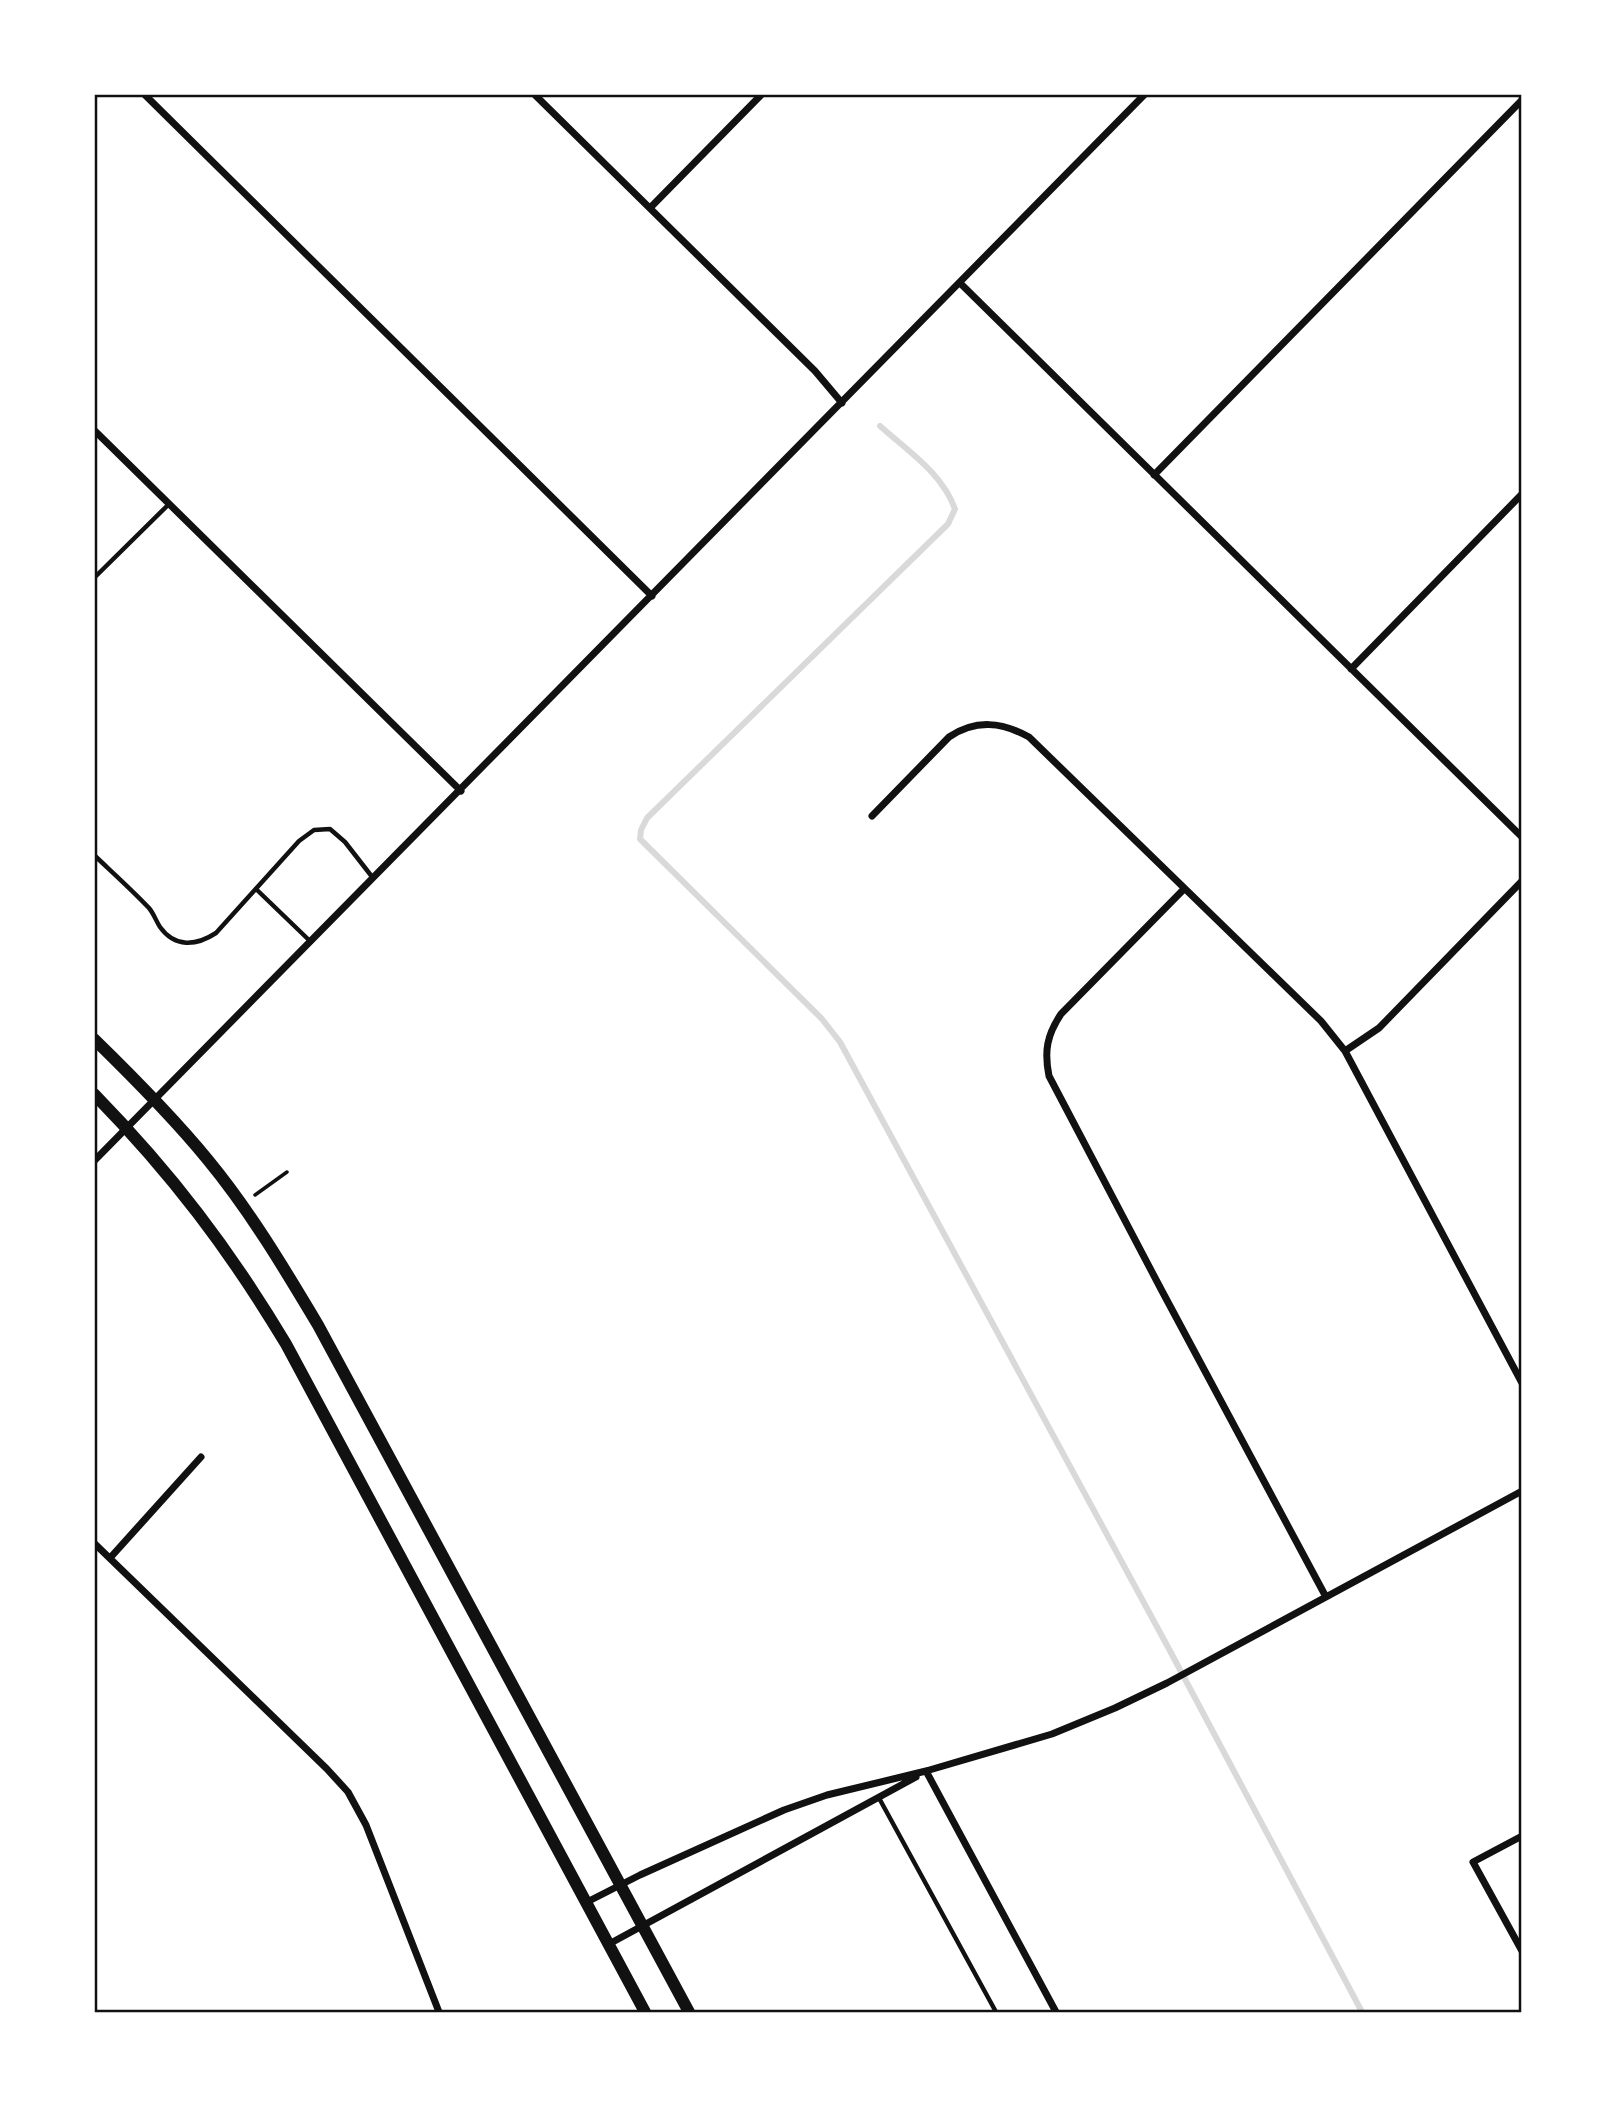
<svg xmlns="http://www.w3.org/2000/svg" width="1616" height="2107" font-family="Barlow,sans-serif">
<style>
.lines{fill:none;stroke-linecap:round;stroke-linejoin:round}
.stream{stroke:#d9d9d9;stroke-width:6}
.path{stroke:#111;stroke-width:3.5}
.service{stroke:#111;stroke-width:4.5}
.minor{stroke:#111;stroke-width:7}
.secondary{stroke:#111;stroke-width:12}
.neatline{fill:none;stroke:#111;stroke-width:2.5}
</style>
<rect width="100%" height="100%" fill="#fff"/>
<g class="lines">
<!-- stream -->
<path class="stream" d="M880,426C908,451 942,473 955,509L948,524L647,818L641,830L640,839L822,1019L840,1042L1169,1649L1362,2012"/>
<!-- path -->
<path class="path" d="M255,1195L287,1172"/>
<!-- service -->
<path class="service" d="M94,578L169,504
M94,855C113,873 132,890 149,908C154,914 156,921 160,927C175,948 196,946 216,933L299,841L314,830L330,829L345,842L373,878
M256,889L311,942
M879,1798L996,2012"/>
<!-- minor -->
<path class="minor" d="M144,94L652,596
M534,94L815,371L842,403
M650,208L762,94
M960,283L1522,837
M94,430L461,791
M1154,475L1522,100
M1351,669L1522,494
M872,816L949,737C976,719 1002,722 1029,737L1321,1021L1345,1051L1522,1383
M1184,889L1061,1014C1047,1035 1044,1051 1049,1076L1162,1291L1326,1597
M1345,1051L1379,1028L1522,881
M94,1161L1145,94
M94,1543L327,1769L348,1792L366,1825L439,2012
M110,1558L201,1457
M926,1771L1056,2012
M1522,1836L1473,1862L1522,1951
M587,1902L640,1875L784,1810L827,1795L926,1771L1052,1734L1115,1708L1167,1683L1522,1491
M609,1944L916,1777"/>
<!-- secondary -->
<path class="secondary" d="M94,1039C134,1078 173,1117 208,1160C250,1211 284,1268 318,1325L689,2012
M94,1094C172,1174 229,1249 286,1344L645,2012"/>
</g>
<!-- border -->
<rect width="1616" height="2107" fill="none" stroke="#ffffff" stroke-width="192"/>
<rect x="96" y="96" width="1424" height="1915" class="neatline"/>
</svg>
